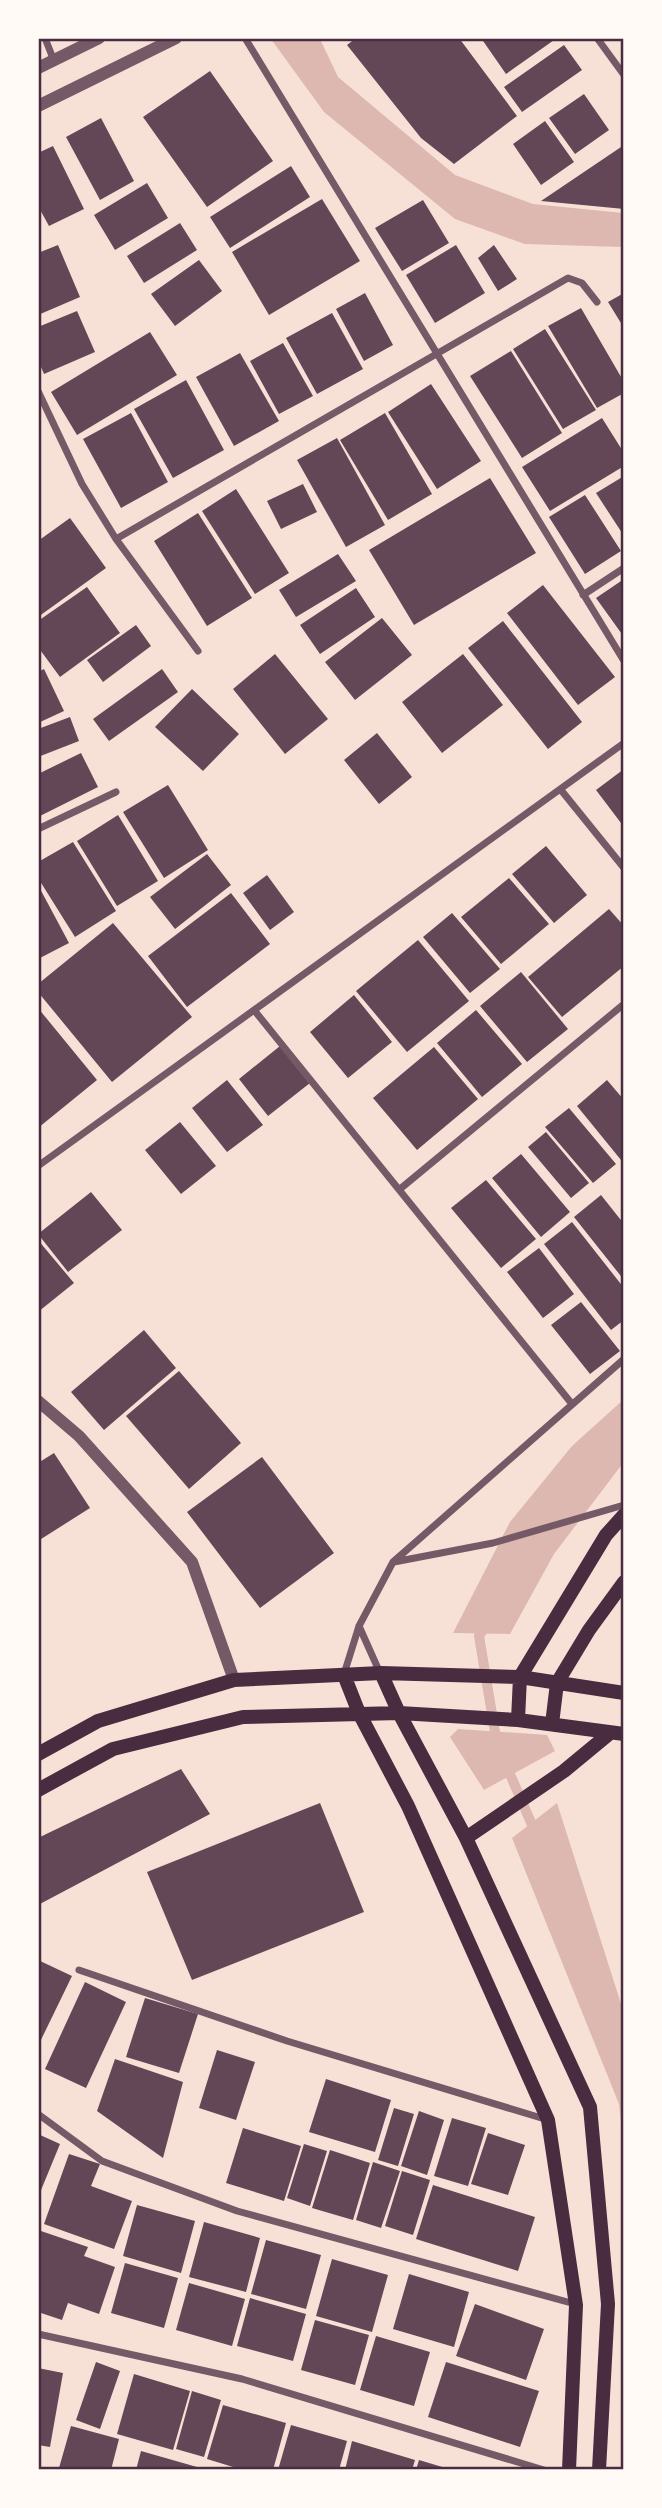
<svg xmlns="http://www.w3.org/2000/svg" width="662" height="2508" font-family="'PT Sans Narrow',sans-serif">
<style>
.water{fill:#dcb8b0}
.lines{fill:none;stroke-linecap:round;stroke-linejoin:round}
.stream{stroke:#dcb8b0;stroke-width:10}
.building{fill:#644757}
.minor{stroke:#755966;stroke-width:7}
.tertiary{stroke:#755966;stroke-width:12}
.secondary{stroke:#4a2c40;stroke-width:14}
.neatline{fill:none;stroke:#4a2c40;stroke-width:2.5}
</style>
<rect width="100%" height="100%" fill="#f7e1d7"/>
<!-- water -->
<path class="water" d="M271,39H320L338,77L455,175L533,204L623,213V247L525,244L455,219L324,112Z
M623,1400V1463L554,1554L510,1634L453,1633L510,1522L572,1446Z
M458,1729L547,1735L555,1751L484,1790L450,1737Z
M557,1803L623,2010V2142L619,2104L512,1838Z"/>
<g class="lines">
<!-- stream -->
<path class="stream" d="M487,1624L479,1636L497,1744
M506,1765L536,1834"/>
</g>
<!-- building -->
<path class="building" d="M356,38H459L517,116L454,164L421,138L347,45Z
M481,38H557L506,74Z
M564,45L582,70L522,112L504,87Z
M210,71L273,161L207,207L143,117Z
M584,94L609,130L575,154L549,118Z
M101,118L134,181L100,200L66,137Z
M545,121L574,162L541,185L513,144Z
M624,145V209L541,201Z
M53,146L84,209L49,226L38,206V153Z
M291,166L310,197L230,248L210,217Z
M147,183L168,218L115,250L94,215Z
M322,199L360,261L269,315L232,252Z
M423,200L449,243L402,271L375,228Z
M180,223L197,250L144,283L127,256Z
M58,245L80,297L38,315V253Z
M456,245L485,293L435,323L406,275Z
M494,245L517,279L498,291L478,258Z
M199,260L222,291L175,326L151,294Z
M365,293L393,345L364,361L336,309Z
M624,293V328L608,302Z
M581,308L624,382V393L597,408L548,326Z
M77,311L95,352L44,374L38,360V327Z
M332,313L363,369L317,394L286,338Z
M545,329L596,410L563,429L513,349Z
M150,332L177,375L77,435L51,392Z
M283,343L313,396L279,414L250,361Z
M511,351L562,433L522,458L470,376Z
M240,353L279,421L234,446L196,377Z
M186,380L224,450L173,478L134,409Z
M431,384L481,461L437,489L388,412Z
M131,413L168,482L121,508L83,439Z
M385,413L432,494L388,520L340,440Z
M602,418L624,453V466L550,511L522,467Z
M337,438L385,525L346,547L297,460Z
M624,476V536L596,493Z
M490,478L536,553L414,625L369,550Z
M303,484L317,512L281,529L267,501Z
M236,489L289,573L255,594L202,511Z
M585,495L621,551L585,574L549,517Z
M198,513L252,598L207,626L154,541Z
M70,518L106,568L38,617V541Z
M338,554L356,581L296,617L279,590Z
M624,579V637L596,598Z
M543,585L615,677L578,705L507,613Z
M87,587L120,633L60,677L38,647V621Z
M356,588L375,617L320,654L300,625Z
M382,618L412,655L355,700L325,662Z
M503,621L582,722L548,749L468,648Z
M136,625L151,646L103,682L87,660Z
M275,654L328,719L285,754L233,689Z
M463,654L503,705L442,753L402,702Z
M44,669L64,711L38,723V672Z
M162,669L178,692L109,741L93,719Z
M192,689L239,734L203,771L155,727Z
M70,717L79,741L38,757V729Z
M377,733L412,777L379,804L344,760Z
M81,753L98,787L38,817V774Z
M624,769V827L596,790Z
M168,785L208,850L164,878L123,812Z
M118,815L158,881L117,906L77,841Z
M73,842L116,911L75,937L38,878V862Z
M546,846L587,895L554,923L512,874Z
M207,854L231,885L175,929L150,897Z
M267,875L294,912L270,930L243,893Z
M509,878L549,924L501,964L461,917Z
M38,885L69,943L38,959Z
M231,893L270,944L187,1007L148,956Z
M609,909L624,926V966L562,1017L528,977Z
M452,913L500,969L470,993L423,937Z
M113,923L192,1017L112,1082L38,992V984Z
M418,940L469,1001L407,1052L356,991Z
M521,972L568,1029L527,1062L480,1006Z
M354,995L392,1042L348,1078L310,1032Z
M38,1008L97,1080L38,1128Z
M476,1010L522,1064L482,1097L437,1043Z
M280,1046L310,1083L268,1116L239,1079Z
M434,1047L478,1099L417,1150L373,1098Z
M227,1080L263,1125L227,1152L192,1108Z
M607,1080L624,1100V1158L621,1160L577,1106Z
M569,1108L616,1164L593,1183L545,1127Z
M180,1122L216,1166L181,1194L145,1150Z
M546,1132L589,1183L571,1198L528,1147Z
M521,1154L570,1212L541,1237L492,1178Z
M486,1180L536,1239L501,1268L451,1208Z
M91,1192L122,1230L68,1272L38,1234Z
M601,1195L624,1224V1280L574,1217Z
M572,1222L624,1288V1320L611,1330L544,1244Z
M38,1240L74,1283L38,1312Z
M539,1248L574,1294L543,1318L507,1272Z
M581,1302L620,1351L590,1374L551,1325Z
M144,1330L176,1368L104,1430L71,1392Z
M179,1371L241,1443L189,1489L126,1416Z
M54,1453L90,1508L38,1541V1463Z
M262,1457L334,1553L260,1608L187,1512Z
M181,1769L210,1814L38,1905V1838Z
M320,1803L364,1912L192,1980L147,1872Z
M38,1960L72,1976L38,2046Z
M85,1982L126,2002L86,2088L45,2069Z
M145,1998L198,2014L179,2073L126,2057Z
M217,2050L255,2062L236,2120L199,2108Z
M115,2059L183,2082L163,2158L97,2111Z
M326,2079L391,2100L375,2152L309,2132Z
M394,2108L414,2114L398,2166L378,2160Z
M419,2111L444,2120L427,2175L401,2166Z
M452,2118L486,2128L468,2186L434,2176Z
M243,2128L301,2146L284,2201L226,2183Z
M488,2133L525,2145L508,2195L471,2184Z
M38,2134L60,2144L39,2195H38Z
M304,2144L327,2151L310,2206L287,2198Z
M330,2150L370,2163L353,2220L312,2208Z
M69,2154L100,2164L91,2186L132,2201L114,2249L44,2224Z
M373,2162L400,2171L381,2228L356,2220Z
M402,2171L430,2180L413,2235L385,2226Z
M433,2185L535,2217L518,2271L416,2239Z
M137,2205L195,2221L181,2273L123,2256Z
M204,2222L260,2238L246,2292L189,2277Z
M38,2230L88,2247L84,2256L115,2267L99,2314L68,2303L62,2320L38,2312Z
M266,2240L321,2255L306,2309L251,2294Z
M332,2259L388,2275L372,2332L316,2316Z
M125,2263L178,2278L164,2328L111,2313Z
M409,2274L469,2292L454,2347L393,2329Z
M189,2283L245,2299L232,2346L176,2330Z
M250,2298L306,2314L293,2361L237,2346Z
M475,2304L544,2329L526,2380L456,2356Z
M315,2320L369,2335L355,2385L301,2370Z
M376,2336L430,2352L414,2406L360,2390Z
M96,2362L120,2371L100,2429L76,2420Z
M446,2362L539,2391L520,2447L428,2417Z
M38,2368L63,2373L50,2447L38,2445Z
M134,2374L190,2391L173,2450L117,2434Z
M192,2391L221,2400L204,2457L176,2449Z
M223,2405L286,2423L273,2470H243L207,2459Z
M291,2425L347,2441L339,2470H278Z
M71,2426L119,2439L111,2470L59,2468Z
M352,2441L415,2460L412,2470H345Z
M141,2451L204,2469V2470H136Z
M419,2460L449,2469V2470H416Z"/>
<g class="lines">
<!-- minor -->
<path class="minor" d="M45,38L54,61
M245,38L624,661
M597,38L624,75
M38,391L82,484L116,539L198,651
M116,539L568,278L582,283L597,302
M583,595L624,568
M561,790L624,868
M38,829L116,792
M254,1010L572,1404
M38,1166L624,743
M400,1189L624,1004
M394,1562L493,1543L624,1505
M359,1626L380,1673
M344,1674L359,1626L393,1562L624,1359
M79,1970L287,2041L548,2120
M38,2114L102,2161L237,2211L575,2304
M38,2334L242,2379L544,2470"/>
<!-- tertiary -->
<path class="tertiary" d="M38,68L99,38
M38,106L176,38
M38,1401L79,1436L192,1562L234,1680"/>
<!-- secondary -->
<path class="secondary" d="M381,1673L399,1713L466,1838L590,2107L608,2304L599,2470
M344,1675L359,1713L408,1806L548,2120L576,2305L569,2470
M518,1720L520,1677L606,1535L624,1515
M552,1724L557,1683L589,1630L624,1582
M38,1754L98,1721L234,1680L381,1673L520,1677L624,1693
M38,1790L113,1749L243,1717L399,1713L518,1720L624,1734
M466,1838L564,1771L610,1733"/>
</g>
<!-- border -->
<rect width="662" height="2508" fill="none" stroke="#fffaf5" stroke-width="80"/>
<rect x="40" y="40" width="582" height="2428" class="neatline"/>
</svg>
